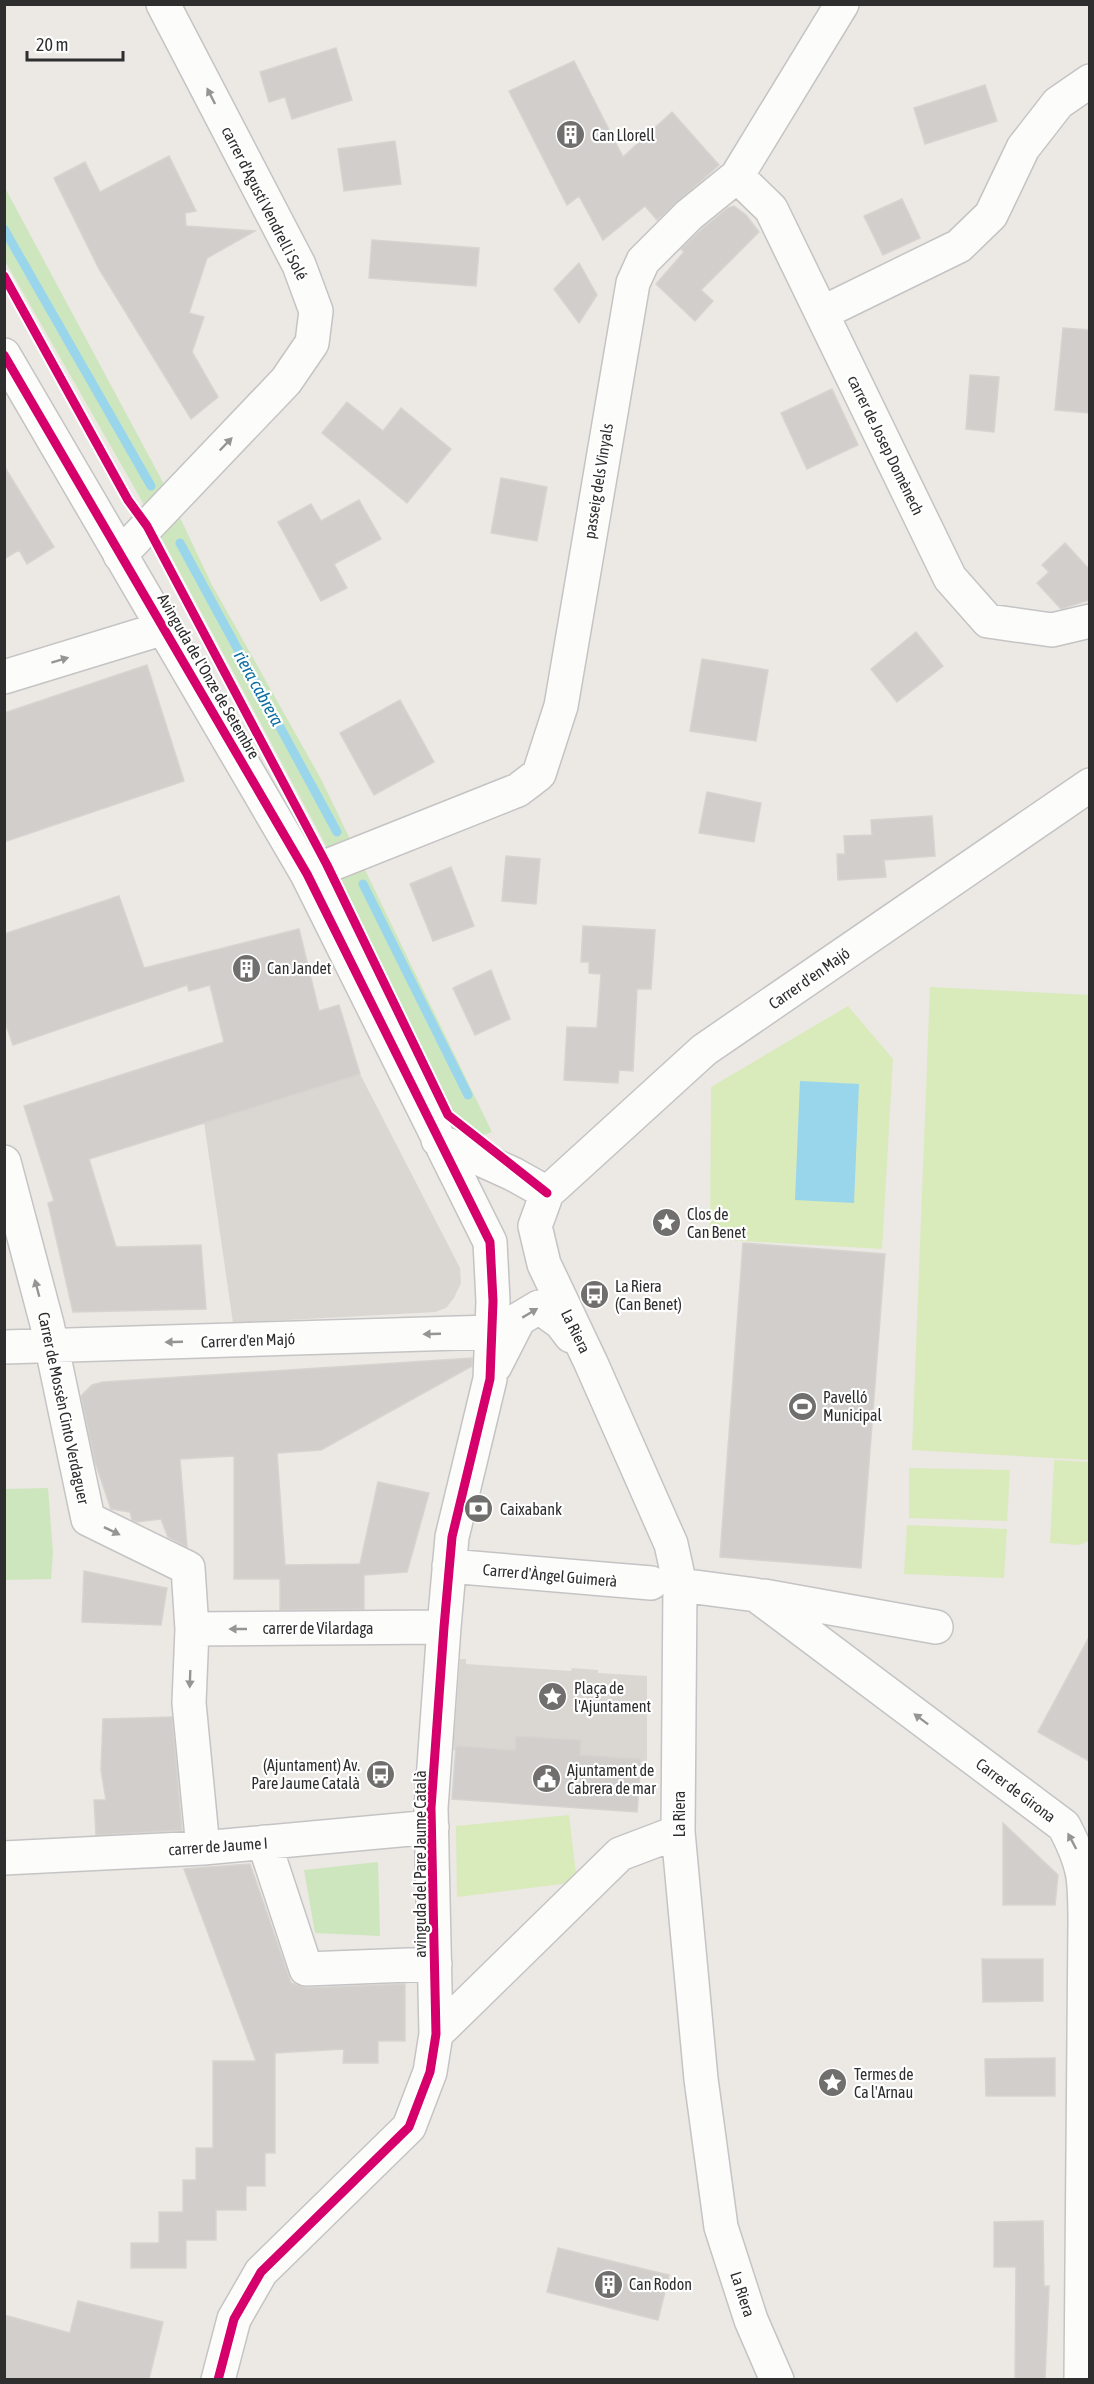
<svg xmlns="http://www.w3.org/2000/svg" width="1094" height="2384" font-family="'Asap Condensed',sans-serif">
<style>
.green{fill:#cee6be}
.pitch{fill:#d9eabb}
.plaza{fill:#dad6d2}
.water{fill:#99d6ec}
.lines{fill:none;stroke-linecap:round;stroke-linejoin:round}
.stream{stroke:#99d6ec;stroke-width:9}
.building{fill:#d1cecb;stroke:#d7d4d0;stroke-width:1.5}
.minor-casing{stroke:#c5c4c5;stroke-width:36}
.minor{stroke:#fcfcfb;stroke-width:33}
.cycleway-casing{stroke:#fff;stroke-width:13}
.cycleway{stroke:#d6006c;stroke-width:9}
.oneway{fill:#959594}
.labels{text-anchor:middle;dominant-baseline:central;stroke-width:4.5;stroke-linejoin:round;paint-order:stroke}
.poi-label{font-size:16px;fill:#2e2e2e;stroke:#fff;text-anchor:start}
.street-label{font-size:16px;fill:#2e2e2e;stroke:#fff}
.water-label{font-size:18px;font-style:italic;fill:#0d6fa3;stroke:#fff}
</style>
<rect width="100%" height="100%" fill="#ece8e4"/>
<!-- green -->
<path class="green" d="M4,186L165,486L212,585L321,779L492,1132L458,1145L324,842L138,494L5,261Z
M48,1488L53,1553L51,1579L5,1580V1489Z
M378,1862L380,1936L315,1933L304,1870Z"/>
<!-- pitch -->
<path class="pitch" d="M930,987L1089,995V1460L912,1450Z
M848,1006L893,1059L882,1249L710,1239L711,1087Z
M1054,1460L1089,1462V1541L1079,1545L1050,1543Z
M909,1468L1010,1470L1007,1521L909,1518Z
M907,1525L1007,1529L1004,1578L904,1574Z
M569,1815L577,1882L457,1897L456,1826Z"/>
<!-- plaza -->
<path class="plaza" d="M360,1074L460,1268L461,1283L454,1298L446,1308L435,1312L233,1323L204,1122Z
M460,1659H466V1664L571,1671L572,1668L598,1670V1673L647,1676V1762L580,1758L581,1744L515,1754L453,1750Z"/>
<!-- water -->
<path class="water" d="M800,1081L859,1084L854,1203L795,1200Z"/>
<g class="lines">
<!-- stream -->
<path class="stream" d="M4,229L151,486
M180,543L337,832
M363,884L468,1095"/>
</g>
<!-- building -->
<path class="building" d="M336,48L352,100L292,119L285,97L269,102L260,72Z
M574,61L623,157L672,112L719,165L657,220L645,206L603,240L579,196L567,205L509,91Z
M985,85L997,121L925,144L914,108Z
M395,141L401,184L344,191L338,149Z
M169,156L196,211L185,213L186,226L255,231L207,258L189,313L204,317L192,352L218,397L191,419L99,269L54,178L85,162L100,192Z
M902,199L920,238L883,255L864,216Z
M734,206L746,215L759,232L701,290L713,301L695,321L656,284L684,252L681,249L702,229L728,208Z
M372,240L479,248L476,286L369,278Z
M579,263L597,295L579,323L554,289Z
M1063,328L1089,330V413L1055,410Z
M970,375L999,377L994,432L966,429Z
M832,389L858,445L807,469L781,413Z
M347,402L383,431L401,408L451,449L407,503L322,433Z
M4,466L54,547L27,564L19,550L4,559Z
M501,478L547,487L537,541L491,533Z
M359,500L381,539L334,564L347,588L321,601L278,522L311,504L321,521Z
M1065,543L1089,569V600L1061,609L1037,583L1049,572L1042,565Z
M916,632L943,666L897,702L871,669Z
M702,659L768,670L756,741L690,731Z
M147,665L184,781L4,842V713Z
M400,700L434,762L374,795L340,733Z
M707,792L761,803L754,842L699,833Z
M932,816L935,856L884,860L886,877L838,880L837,854H845L844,836L872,835L871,820Z
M506,856L540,859L536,904L502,901Z
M451,867L474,926L433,941L410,884Z
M119,896L144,968L299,929L319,1011L339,1005L360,1074L89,1159L116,1247L201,1245L206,1309L73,1312L48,1203L54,1201L24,1106L224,1042L210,985L189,991L187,985L13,1045L4,1019V934Z
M583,926L655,930L651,989H637L633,1071L619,1070L618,1083L564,1080L567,1027L597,1028L601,974L589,973V962H581Z
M491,970L510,1019L475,1035L453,988Z
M743,1243L885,1254L861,1568L720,1557Z
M472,1358V1366L321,1450L277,1453L285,1565L360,1564L378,1482L429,1493L407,1572L364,1575V1609L280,1610V1579H234V1456L180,1459L187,1547L168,1537L161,1519L137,1522L132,1520L130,1512L111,1509L95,1462L81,1396L92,1385L103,1382Z
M84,1571L167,1588L161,1625L82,1622Z
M1089,1637V1761L1038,1732Z
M172,1717L182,1830L96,1835L94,1800H106L101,1770L103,1719Z
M516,1736L581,1740L580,1755L641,1759L637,1812L452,1799L456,1746L515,1750Z
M1003,1823L1058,1875L1055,1905H1003Z
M250,1864L291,1983L307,1988L405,1984V2041H378V2063H343L344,2049L275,2053V2153H265V2186H246V2210H216V2240H186V2268H131V2243H159V2212H183V2180H196V2148H213V2061H256L184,1869Z
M982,1959H1043V2001L983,2002Z
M1055,2058V2096H986L985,2059Z
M1043,2221L1044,2286H1049L1045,2379H1015L1016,2267H994V2222Z
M558,2248L669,2275L658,2320L547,2292Z
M78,2301L163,2322L149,2379H4V2315L70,2333Z"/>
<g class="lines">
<defs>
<path id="minor" d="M737,176L771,209L950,578L988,621L1052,630L1090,621
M822,313L959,246L991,215L1023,148L1058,103L1090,81
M4,355L307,874L490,1242L493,1301L490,1379L452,1537L444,1627L431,1808L436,2034L430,2072L409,2127L261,2272L234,2319L218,2380
M120,555L286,381L312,343L316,311L299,265L163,4
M4,677L164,628
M307,874L518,790L539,774L561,706L633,283L643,261L689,215L737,176L842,4
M438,1140L513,1174L547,1193
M4,1162L47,1324L88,1519L188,1568L192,1629L189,1703L203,1848
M547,1193L535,1226L544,1264L591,1363L671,1544L680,1585L678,1832L701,2079L721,2227L751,2320L777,2380
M547,1193L704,1050L1090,785
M4,1347L491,1332
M495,1366L519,1319L539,1307L561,1323L571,1336
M449,1566L651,1583
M680,1585L756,1595L1064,1826C1085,1866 1085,1879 1085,1923L1081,2380
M764,1596L936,1627
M192,1629L444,1627
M264,1842L306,1969L435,1964
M4,1858L203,1848L432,1827
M436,2034L620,1854L678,1832"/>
</defs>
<!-- minor casing -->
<use href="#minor" class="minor-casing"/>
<!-- minor -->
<use href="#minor" class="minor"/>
<defs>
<path id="cycleway" d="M4,276L128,500L147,526L327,865L448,1115L547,1193
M4,355L307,874L490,1242L493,1301L490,1379L452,1537L444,1627L431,1808L436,2034L430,2072L409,2127L261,2272L234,2319L218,2380"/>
</defs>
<!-- cycleway casing -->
<use href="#cycleway" class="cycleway-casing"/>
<!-- cycleway -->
<use href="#cycleway" class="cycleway"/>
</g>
<!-- one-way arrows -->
<defs><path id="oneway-solid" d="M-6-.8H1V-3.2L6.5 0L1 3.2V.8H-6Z" transform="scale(1.5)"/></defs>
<g class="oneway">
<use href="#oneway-solid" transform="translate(211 96) rotate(-117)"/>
<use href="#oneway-solid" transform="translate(226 444) rotate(-46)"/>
<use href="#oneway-solid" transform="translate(60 660) rotate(-17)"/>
<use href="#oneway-solid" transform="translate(37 1288) rotate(-105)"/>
<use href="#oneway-solid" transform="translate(530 1313) rotate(-31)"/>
<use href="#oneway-solid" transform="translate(432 1334) rotate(178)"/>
<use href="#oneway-solid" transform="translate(174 1342) rotate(178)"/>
<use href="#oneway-solid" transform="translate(112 1531) rotate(26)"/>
<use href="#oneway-solid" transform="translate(238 1629) rotate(180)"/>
<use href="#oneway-solid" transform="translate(190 1679) rotate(92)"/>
<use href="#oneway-solid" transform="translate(921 1719) rotate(-143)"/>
<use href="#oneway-solid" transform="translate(1072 1841) rotate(-118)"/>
</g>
<!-- icons -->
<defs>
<symbol id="building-disc" viewBox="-11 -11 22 22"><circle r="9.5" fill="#706f6e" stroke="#fff"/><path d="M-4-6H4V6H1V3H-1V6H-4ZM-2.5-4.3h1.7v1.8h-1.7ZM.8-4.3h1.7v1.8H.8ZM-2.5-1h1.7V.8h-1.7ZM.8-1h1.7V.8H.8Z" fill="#fff"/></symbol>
<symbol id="sight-disc" viewBox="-11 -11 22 22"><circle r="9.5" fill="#706f6e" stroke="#fff"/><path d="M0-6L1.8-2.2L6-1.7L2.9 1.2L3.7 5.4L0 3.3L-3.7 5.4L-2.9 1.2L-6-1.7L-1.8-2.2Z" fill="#fff"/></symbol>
<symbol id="bus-disc" viewBox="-11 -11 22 22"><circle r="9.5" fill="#706f6e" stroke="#fff"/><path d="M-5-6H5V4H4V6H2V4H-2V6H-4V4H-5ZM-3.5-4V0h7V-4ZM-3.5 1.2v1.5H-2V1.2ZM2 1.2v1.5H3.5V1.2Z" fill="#fff"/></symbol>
<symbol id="stadium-disc" viewBox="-11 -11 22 22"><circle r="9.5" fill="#706f6e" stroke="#fff"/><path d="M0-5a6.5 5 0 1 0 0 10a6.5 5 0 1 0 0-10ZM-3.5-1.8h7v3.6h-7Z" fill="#fff"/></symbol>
<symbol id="bank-disc" viewBox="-11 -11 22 22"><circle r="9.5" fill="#706f6e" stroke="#fff"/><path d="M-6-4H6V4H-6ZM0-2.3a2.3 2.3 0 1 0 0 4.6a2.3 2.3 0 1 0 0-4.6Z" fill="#fff"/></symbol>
<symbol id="civic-disc" viewBox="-11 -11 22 22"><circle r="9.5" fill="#706f6e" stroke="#fff"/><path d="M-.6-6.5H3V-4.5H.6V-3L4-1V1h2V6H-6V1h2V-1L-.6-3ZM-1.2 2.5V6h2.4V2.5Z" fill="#fff"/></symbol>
</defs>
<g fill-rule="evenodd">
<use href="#building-disc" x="554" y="118" width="33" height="33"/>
<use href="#building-disc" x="230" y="952" width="33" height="33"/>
<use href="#sight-disc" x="650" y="1206" width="33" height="33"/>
<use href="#bus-disc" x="578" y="1278" width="33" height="33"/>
<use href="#stadium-disc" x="786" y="1390" width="33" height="33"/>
<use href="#bank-disc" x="462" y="1492" width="33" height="33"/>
<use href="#sight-disc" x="536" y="1680" width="33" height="33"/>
<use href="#bus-disc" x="364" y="1758" width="33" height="33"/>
<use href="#civic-disc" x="530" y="1762" width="33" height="33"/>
<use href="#sight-disc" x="816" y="2066" width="33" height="33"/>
<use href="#building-disc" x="592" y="2268" width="33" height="33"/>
</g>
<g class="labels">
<!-- poi labels -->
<g class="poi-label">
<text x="592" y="135">Can Llorell</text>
<text x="267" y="968">Can Jandet</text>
<text x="687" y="1214">Clos de<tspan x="687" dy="18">Can Benet</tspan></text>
<text x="615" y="1286">La Riera<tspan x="615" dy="18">(Can Benet)</tspan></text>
<text x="823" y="1397">Pavelló<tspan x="823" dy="18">Municipal</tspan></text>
<text x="500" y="1509">Caixabank</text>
<text x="574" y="1688">Plaça de<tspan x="574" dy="18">l'Ajuntament</tspan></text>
<text x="360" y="1765" text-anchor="end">(Ajuntament) Av.<tspan x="360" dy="18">Pare Jaume Català</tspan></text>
<text x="567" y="1770">Ajuntament de<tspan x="567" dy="18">Cabrera de mar</tspan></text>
<text x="854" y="2074">Termes de<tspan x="854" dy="18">Ca l'Arnau</tspan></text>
<text x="629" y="2284">Can Rodon</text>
</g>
<!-- street labels -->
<g class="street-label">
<text transform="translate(265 203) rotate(63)">carrer d'Agustí Vendrell i Solé</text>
<text transform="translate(886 445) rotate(64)">carrer de Josep Domènech</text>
<text transform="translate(598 481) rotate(-81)">passeig dels Vinyals</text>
<text transform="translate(209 676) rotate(60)">Avinguda de l'Onze de Setembre</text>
<text transform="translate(809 978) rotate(-35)">Carrer d'en Majó</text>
<text transform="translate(576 1331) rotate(64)">La Riera</text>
<text transform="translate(248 1340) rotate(-2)">Carrer d'en Majó</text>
<text transform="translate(64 1408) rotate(78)">Carrer de Mossèn Cinto Verdaguer</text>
<text transform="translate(550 1575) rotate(5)">Carrer d'Àngel Guimerà</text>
<text x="318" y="1628">carrer de Vilardaga</text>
<text transform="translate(1016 1790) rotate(37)">Carrer de Girona</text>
<text transform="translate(679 1814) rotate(-90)">La Riera</text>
<text transform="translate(218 1846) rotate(-4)">carrer de Jaume I</text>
<text transform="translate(420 1864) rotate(-90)">avinguda del Pare Jaume Català</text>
<text transform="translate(743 2294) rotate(72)">La Riera</text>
</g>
<!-- water labels -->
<g class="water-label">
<text transform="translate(259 688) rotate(61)">riera cabrera</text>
</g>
</g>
<!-- border -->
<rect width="1094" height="2384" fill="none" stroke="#2e2e2e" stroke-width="12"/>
<!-- scale -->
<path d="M27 51v9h96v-9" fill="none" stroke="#2e2e2e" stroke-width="3"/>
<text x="36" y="51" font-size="18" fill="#2e2e2e" stroke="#ffffff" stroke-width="4.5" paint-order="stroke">20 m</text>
</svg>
